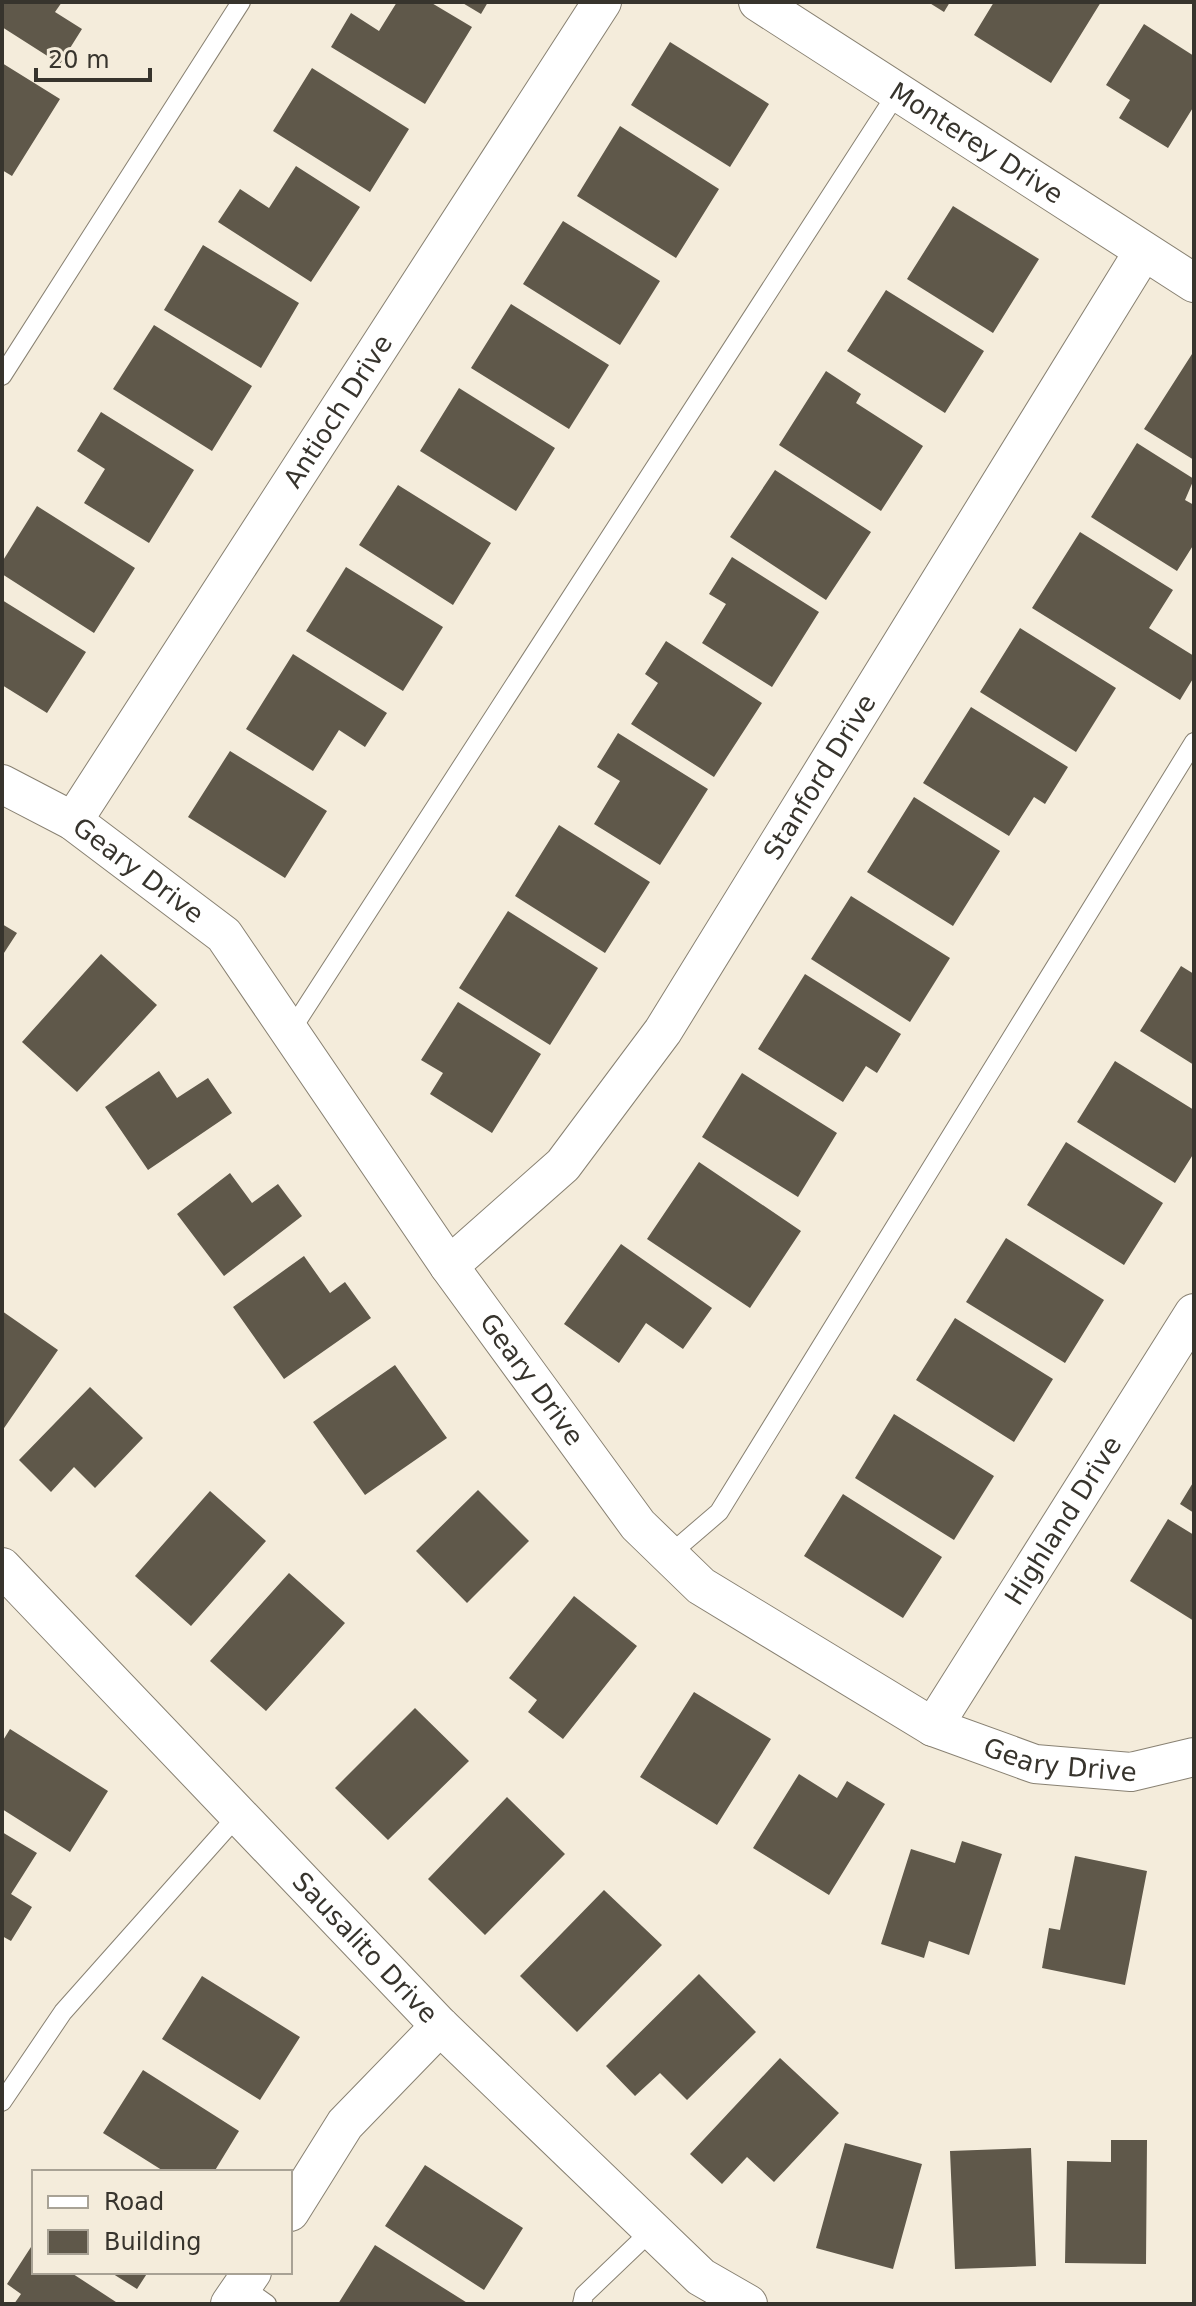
<svg xmlns="http://www.w3.org/2000/svg" width="1196" height="2306" font-family="'DejaVu Sans',sans-serif">
<style>
.building{fill:#5f584a}
.lines{fill:none;stroke-linecap:round;stroke-linejoin:round}
.lane-casing{stroke:#888172;stroke-width:20}
.street-casing{stroke:#888172;stroke-width:40}
.lane{stroke:#fff;stroke-width:18}
.street{stroke:#fff;stroke-width:38}
.labels{text-anchor:middle;dominant-baseline:central;stroke-width:8;stroke-linejoin:round;paint-order:stroke}
.street-label{font-size:26px;fill:#37342d;stroke:#f4ecdb}
</style>
<rect width="100%" height="100%" fill="#f4ecdb"/>
<!-- building -->
<path class="building" d="M2,2H62L55,12L82,29L60,64L2,27Z
M397,2H430L472,27L425,104L331,47L351,13L379,31Z
M461,2H488L481,14Z
M928,2H950L944,12Z
M994,2H1101L1051,83L974,35Z
M1144,24L1194,56V106L1168,148L1119,118L1130,100L1106,85Z
M670,42L769,104L730,167L631,105Z
M2,63L60,99L12,176L2,170Z
M312,68L409,129L370,192L273,131Z
M620,126L719,189L676,258L577,196Z
M296,166L360,207L311,282L218,222L240,189L269,208Z
M953,206L1039,259L993,333L907,279Z
M563,221L660,281L620,345L523,284Z
M203,245L299,303L261,368L164,310Z
M886,290L984,351L945,413L847,351Z
M511,304L609,365L569,429L471,368Z
M154,325L252,386L212,451L113,389Z
M1192,354L1194,356V460L1144,429Z
M826,371L861,394L856,403L923,446L881,511L779,445Z
M459,388L555,448L516,511L420,451Z
M101,412L194,470L149,543L84,503L105,469L77,451Z
M1137,443L1194,479L1185,500L1194,505V544L1177,571L1091,517Z
M775,470L871,532L826,600L730,537Z
M398,485L491,543L453,605L359,545Z
M37,506L135,568L94,633L2,574V562Z
M1080,532L1173,590L1149,628L1194,656V677L1180,700L1032,608Z
M732,557L819,612L772,687L702,643L726,604L709,594Z
M346,567L443,627L403,691L306,631Z
M2,600L86,652L47,713L2,685Z
M1020,628L1116,688L1076,752L980,692Z
M666,641L762,703L714,777L631,724L658,683L645,674Z
M293,654L387,713L365,747L339,730L313,771L246,729Z
M971,707L1068,767L1045,804L1034,797L1009,836L923,783Z
M618,733L708,789L660,865L594,824L620,781L597,767Z
M230,751L327,811L285,878L188,817Z
M914,797L1000,851L953,926L867,872Z
M559,825L650,882L605,953L515,896Z
M851,896L950,958L910,1022L811,959Z
M508,911L598,968L550,1045L459,988Z
M2,924L17,933L2,956Z
M101,954L157,1005L77,1092L22,1042Z
M1181,966L1194,974V1065L1140,1031Z
M805,974L901,1034L877,1073L866,1066L843,1102L758,1049Z
M458,1002L541,1054L492,1133L430,1094L443,1073L421,1060Z
M1115,1061L1194,1110V1153L1175,1183L1077,1122Z
M159,1071L177,1098L208,1078L232,1113L148,1170L105,1107Z
M742,1073L837,1133L798,1197L702,1137Z
M1066,1142L1163,1203L1124,1265L1027,1205Z
M699,1162L801,1231L750,1308L647,1239Z
M230,1173L252,1203L278,1184L302,1216L224,1276L177,1214Z
M1006,1238L1104,1300L1065,1363L966,1302Z
M621,1244L712,1308L683,1349L646,1323L619,1363L564,1324Z
M304,1256L330,1293L345,1282L371,1318L284,1379L233,1307Z
M2,1311L58,1350L2,1431Z
M955,1318L1053,1379L1014,1442L916,1380Z
M395,1365L447,1438L365,1495L313,1422Z
M90,1387L143,1438L95,1488L74,1467L51,1492L19,1460Z
M894,1414L994,1476L954,1540L855,1478Z
M1194,1481V1513L1180,1504Z
M478,1490L529,1541L467,1603L416,1551Z
M210,1491L266,1541L191,1626L135,1576Z
M843,1494L942,1557L903,1618L804,1556Z
M1168,1519L1194,1535V1621L1130,1581Z
M289,1573L345,1623L266,1711L210,1661Z
M574,1596L637,1646L563,1739L528,1712L537,1700L509,1678Z
M694,1692L771,1739L717,1825L640,1777Z
M415,1708L469,1761L388,1840L335,1788Z
M10,1729L108,1791L70,1852L2,1809V1742Z
M799,1774L837,1798L847,1781L885,1804L829,1895L753,1848Z
M507,1797L565,1854L485,1935L428,1879Z
M2,1832L37,1853L11,1894L32,1907L11,1941L2,1936Z
M962,1841L1002,1854L969,1955L929,1941L924,1958L881,1944L911,1849L955,1863Z
M1075,1856L1147,1871L1125,1985L1042,1968L1049,1928L1060,1930Z
M604,1890L662,1945L577,2032L520,1976Z
M699,1974L756,2032L687,2100L660,2073L635,2096L606,2066Z
M202,1976L300,2037L260,2100L162,2039Z
M780,2058L839,2113L774,2182L747,2157L722,2184L690,2154Z
M143,2070L239,2131L214,2172H165L103,2133Z
M1111,2140H1147L1146,2264L1065,2263L1067,2161L1111,2162Z
M845,2143L922,2164L893,2269L816,2248Z
M1031,2148L1036,2266L955,2269L950,2151Z
M425,2165L523,2228L484,2290L385,2226Z
M375,2245L469,2304H338Z
M31,2247L34,2249V2272H70L119,2304H14L21,2294L7,2284Z
M110,2272H148L137,2289Z"/>
<g class="lines">
<defs>
<path id="lane" d="M2,376L241,2
M290,1032L897,93
M669,1555L719,1512L1194,742
M2,2102L63,2012L239,1814
M243,2287L267,2304
M582,2304L584,2295L652,2230"/>
<g id="street">
<path id="s1" d="M758,2L1194,283"/>
<path id="s2" d="M2,784L73,821L224,935L449,1266L638,1525L701,1586L933,1727L1035,1764L1131,1772L1194,1757"/>
<path id="s3" d="M73,821L602,2"/>
<path id="s4" d="M449,1266L563,1165L663,1031L1143,252"/>
<path id="s5" d="M2,1567L440,2026L701,2277L748,2304"/>
<path id="s6" d="M933,1727L1194,1313"/>
<path d="M290,2212L345,2124L440,2026"/>
<path d="M230,2304L252,2272"/>
</g>
</defs>
<!-- lane casing -->
<use href="#lane" class="lane-casing"/>
<!-- street casing -->
<use href="#street" class="street-casing"/>
<!-- lane -->
<use href="#lane" class="lane"/>
<!-- street -->
<use href="#street" class="street"/>
</g>
<g class="labels">
<!-- street labels -->
<g class="street-label">
<text stroke="none"><textPath href="#s1" startOffset="260">Monterey Drive</textPath></text>
<text stroke="none"><textPath href="#s3" startOffset="488">Antioch Drive</textPath></text>
<text stroke="none"><textPath href="#s4" startOffset="618">Stanford Drive</textPath></text>
<text stroke="none"><textPath href="#s2" startOffset="162">Geary Drive</textPath></text>
<text stroke="none"><textPath href="#s2" startOffset="810">Geary Drive</textPath></text>
<text stroke="none"><textPath href="#s6" startOffset="244">Highland Drive</textPath></text>
<text stroke="none"><textPath href="#s2" startOffset="1482">Geary Drive</textPath></text>
<text stroke="none"><textPath href="#s5" startOffset="526">Sausalito Drive</textPath></text>
</g>
</g>
<!-- border -->
<rect width="1196" height="2306" fill="none" stroke="#37342d" stroke-width="8"/>
<!-- legend -->
<rect x="32" y="2170" width="260" height="104" fill="#f4ecdb" stroke="#a8a295" stroke-width="2"/>
<rect x="48" y="2196" width="40" height="12" fill="#ffffff" stroke="#a8a295" stroke-width="2"/>
<text x="104" y="2210" font-size="24" fill="#37342d">Road</text>
<rect x="48" y="2230" width="40" height="24" fill="#5f584a" stroke="#a8a295" stroke-width="2"/>
<text x="104" y="2250" font-size="24" fill="#37342d">Building</text>
<!-- scale -->
<path d="M36 68v12h114v-12" fill="none" stroke="#37342d" stroke-width="4"/>
<text x="48" y="68" font-size="24" fill="#37342d" stroke="#f4ecdb" stroke-width="6" paint-order="stroke">20 m</text>
</svg>
